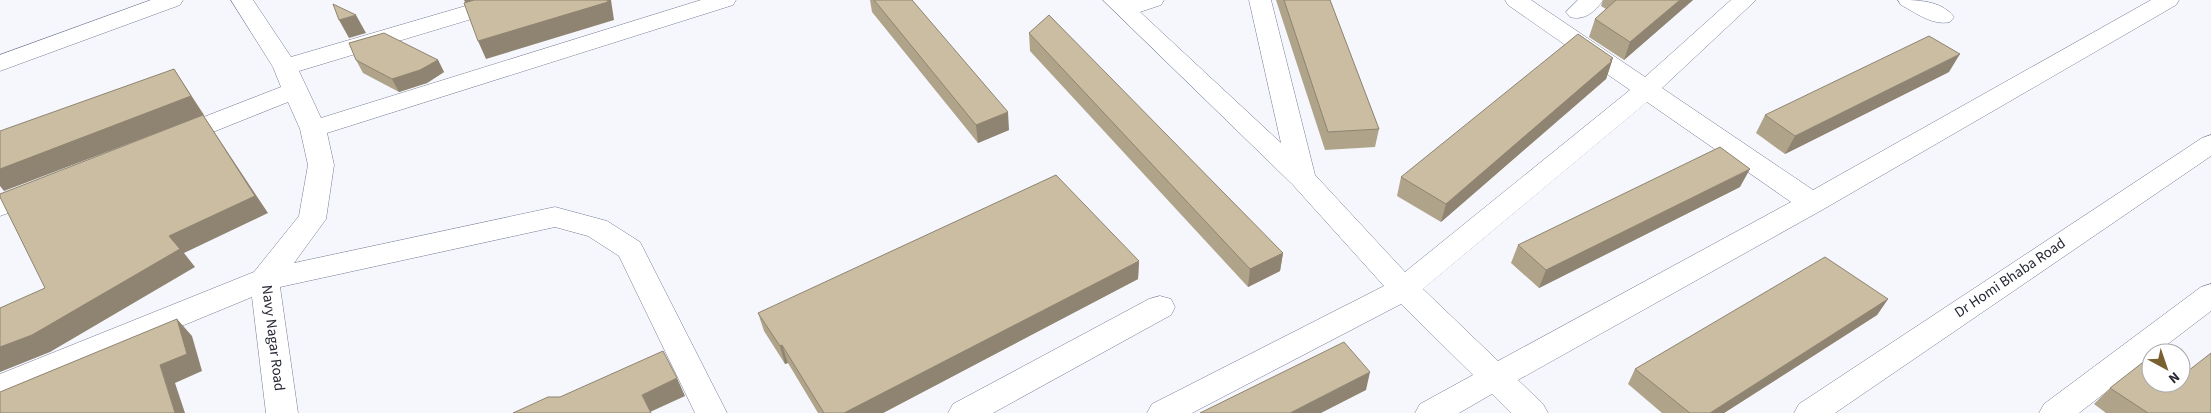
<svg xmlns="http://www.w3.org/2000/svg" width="2211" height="413" font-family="'Source Sans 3',sans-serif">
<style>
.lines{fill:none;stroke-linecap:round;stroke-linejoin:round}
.minor-casing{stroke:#767b95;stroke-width:1}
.minor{fill:#fff;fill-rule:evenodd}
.wall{fill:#afa38a}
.shaded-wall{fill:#8e8471}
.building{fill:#cbbda1;stroke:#8e8471}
.labels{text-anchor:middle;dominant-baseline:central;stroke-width:4.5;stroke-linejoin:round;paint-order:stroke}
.street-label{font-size:15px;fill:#262833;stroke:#fff}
</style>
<rect width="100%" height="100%" fill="#f6f7fd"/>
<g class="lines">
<defs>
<path id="minor" d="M151,0H183L180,5L0,71V55Z
M231,0H253L291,57L486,0H521L518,5L299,71L321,118L701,0H736L733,5L327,133L334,165L326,219L294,263L555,207L607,221L640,242L727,413H695L619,256L588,236L555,227L280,287L298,413H266L252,297L0,401V374L254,272L299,216L308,165L300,129L288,102L183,144L174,147L165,144L161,138L165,132L281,87L273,67Z
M1103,0H1164L1161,5L1140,12L1281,143L1249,0H1271L1315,175L1405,272L1630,90L1508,5L1505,0H1531L1645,77L1731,0H1756L1662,88L1813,190L2151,0H2179L2176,5L1822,210L1518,380L1543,404L1548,413H1511L1492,394L1459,413H1415L1420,404L1473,375L1401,304L1192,413H1147L1152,404L1384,286L1293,185ZM1647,102L1791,202L1498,361L1423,289Z
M1578,0H1603C1595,12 1584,21 1570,17L1566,12Z
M1898,0C1917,0 1941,0 1954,17L1950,22C1933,26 1916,13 1901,5Z
M2211,135V156L1835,413H1794L1799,404L2202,138Z
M38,182L48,184L52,191L48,198L0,216V195Z
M2211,284V311L2156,353H2151V357L2079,413H2039L2044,404L2201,287Z
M1160,296L1171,299L1175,307L1171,315L993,413H948L953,404L1149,299Z"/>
</defs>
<!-- minor casing -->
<use href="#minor" class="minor-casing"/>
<!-- minor -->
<use href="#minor" class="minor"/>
</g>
<!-- wall -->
<path class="wall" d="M870,0H912L1009,130L978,143L872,12Z
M1276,0H1330L1379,129L1375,147L1325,150Z
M1603,0H1693L1624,60L1589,37L1595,19L1606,9L1601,6Z
M1029,33L1283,253L1280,271L1248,287L1030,51Z
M1613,58L1611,61H1612L1606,79L1441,222L1397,196L1401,177Z
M356,60H438L444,72L427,83L399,92L363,73Z
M1949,72L1785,154L1756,133L1765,115Z
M1740,187L1539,288L1511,263L1518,245Z
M1139,261L1138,279L883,413H818L788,363L785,364L764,331L758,313Z
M1888,299L1877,315L1724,413H1662L1628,384L1635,369Z
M2188,371L2211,413H2106L2094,404L2110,388Z"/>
<!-- shaded-wall -->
<path class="shaded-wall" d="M464,0H480L466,4Z
M607,0H611L614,20L486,59L478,41Z
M1680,0H1693L1624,60L1630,42Z
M356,15L366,33L349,38L339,20Z
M1960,54L1949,72L1785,154L1795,136Z
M1613,58L1611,63L1612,61L1606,79L1441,222L1446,204Z
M438,60L444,72L427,83L399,92L392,79Z
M174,69L204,115L4,191L0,186V169Z
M1008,112L1009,130L978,143L976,125Z
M203,115L268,213L184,253L195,267L50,352L0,372V347Z
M1750,169L1740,187L1539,288L1546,270Z
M1283,253L1280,271L1248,287L1250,269Z
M1139,261L1138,279L883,413H844Z
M1888,299L1877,315L1724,413H1710Z
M177,319L192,336L202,371L175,383L185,413H175L160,365Z
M782,345L788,363L785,364L780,346Z
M1370,372L1366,390L1321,413H1290Z
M677,378L685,396L650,412L642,395Z"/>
<!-- building -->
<path class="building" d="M474,0H607L608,2L478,41L464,3Z
M874,0H912L1008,112L976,125Z
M1284,0H1330L1379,129L1328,132Z
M1616,0H1680L1630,42L1595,19Z
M333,4L356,15L339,20Z
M1049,15L1283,253L1250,269L1029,33Z
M384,33L438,60L420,70L392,79L356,60L349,43Z
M1578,34L1613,58L1610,60L1612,61L1446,204L1401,177Z
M1929,36L1960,54L1795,136L1765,115Z
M174,69L191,96L0,169V131Z
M203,115L255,196L169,236L180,249L32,335L0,347V308L45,288L0,197V194Z
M1720,147L1750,169L1546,270L1518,245Z
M1056,175L1139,261L844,413H824L782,345L780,346L758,313Z
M1825,257L1888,299L1710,413H1690L1635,369Z
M177,319L187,354L160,365L175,413H0V392Z
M1344,342L1370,372L1290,413H1200Z
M663,351L677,378L642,395L651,413H513L548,397H560Z
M2211,353V413H2148L2110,388L2151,356V383H2181V366L2188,371Z"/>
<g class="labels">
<!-- street labels -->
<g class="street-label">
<text transform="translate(2010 278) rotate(-34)">Dr Homi Bhaba Road</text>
<text transform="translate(273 338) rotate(83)">Navy Nagar Road</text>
</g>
</g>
<!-- north arrow -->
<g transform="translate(2166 368) rotate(140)"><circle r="24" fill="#ffffff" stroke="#a8a9ad"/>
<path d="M0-4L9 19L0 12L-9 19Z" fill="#786031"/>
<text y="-8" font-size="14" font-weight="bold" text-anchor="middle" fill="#262833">N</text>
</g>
</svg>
